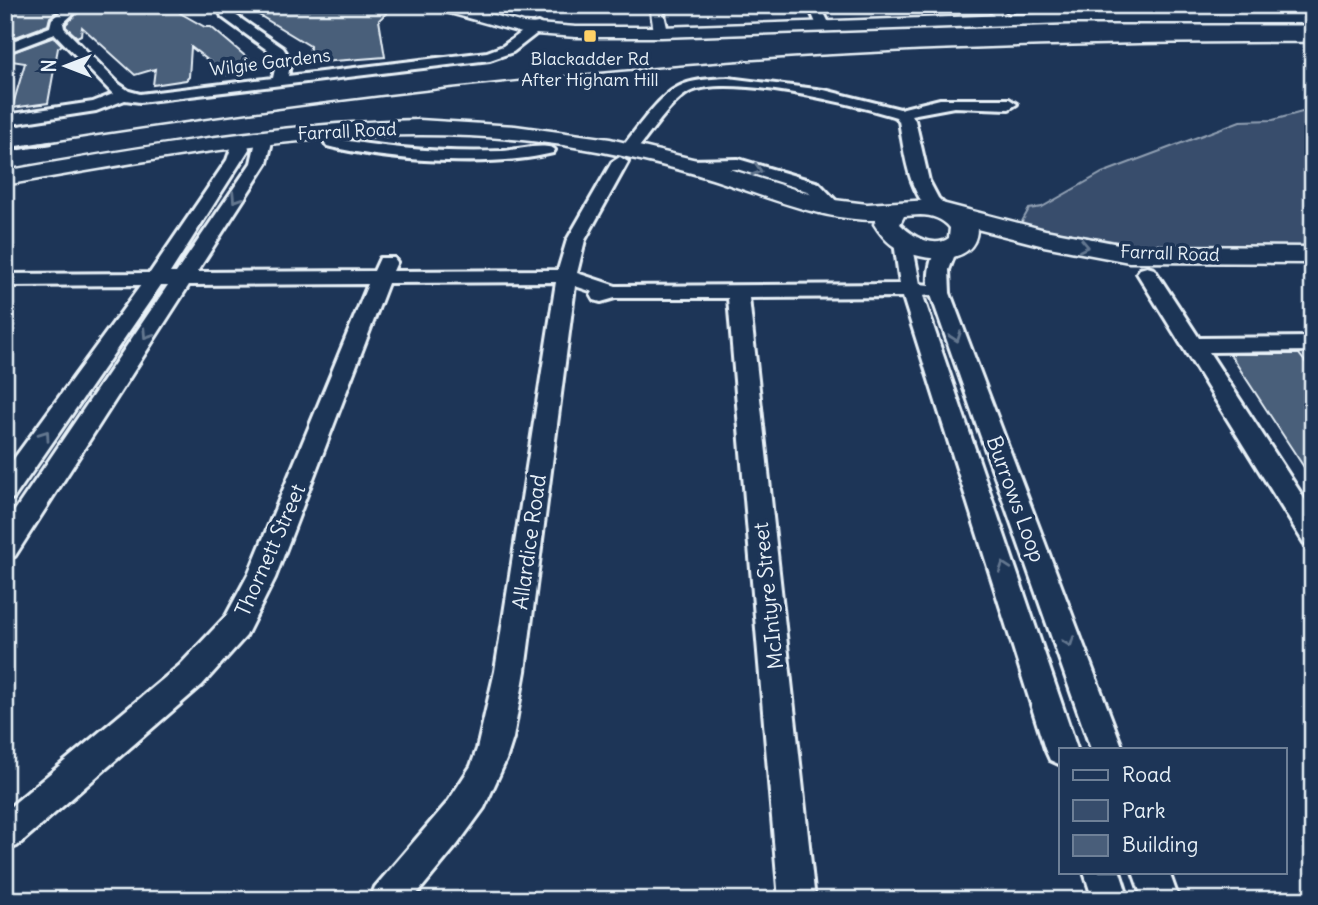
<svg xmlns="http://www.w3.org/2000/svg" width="1318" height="905" font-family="Delius,sans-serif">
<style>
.green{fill:#374d6c;stroke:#909fb2;stroke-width:2}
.building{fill:#495e7a;stroke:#e8f1f8;stroke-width:2}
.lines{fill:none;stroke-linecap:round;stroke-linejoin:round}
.minor-casing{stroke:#e8f1f8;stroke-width:6}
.tertiary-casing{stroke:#e8f1f8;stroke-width:5}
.secondary-casing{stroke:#e8f1f8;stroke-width:5}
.minor{fill:#1d3557;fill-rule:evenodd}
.tertiary{fill:#1d3557;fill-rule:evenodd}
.secondary{fill:#1d3557;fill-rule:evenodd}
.rail-far1{stroke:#e8f1f8;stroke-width:2.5}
.rail{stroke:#e8f1f8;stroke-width:4.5}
.oneway{stroke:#64778f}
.poi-dot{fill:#ffd166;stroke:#1d3557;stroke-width:2.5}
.labels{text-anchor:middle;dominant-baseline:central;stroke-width:7;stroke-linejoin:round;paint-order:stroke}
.far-poi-label{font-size:18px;fill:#e8f1f8;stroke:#1d3557}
.far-street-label{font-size:18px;fill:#e8f1f8;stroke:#1d3557}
.street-label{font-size:21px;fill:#e8f1f8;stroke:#1d3557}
</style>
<rect width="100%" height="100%" fill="#1d3557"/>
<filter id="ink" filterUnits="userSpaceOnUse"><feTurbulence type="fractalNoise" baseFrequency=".0143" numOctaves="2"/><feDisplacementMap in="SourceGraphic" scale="14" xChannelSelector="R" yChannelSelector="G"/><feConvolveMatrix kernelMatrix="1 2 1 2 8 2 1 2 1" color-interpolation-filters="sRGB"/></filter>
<g filter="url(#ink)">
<!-- green -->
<path class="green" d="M1313,109V246L1137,245L1020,225L1029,209L1042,207L1102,173L1240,121L1273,120Z"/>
<!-- building -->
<path class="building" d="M39,5H65L50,17L48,25L5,41V19L17,8Z
M86,5H185L180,13L205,27H211L257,66L227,75L191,47L189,77L186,80L153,85L155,69L135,75L82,27L81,35L77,37L66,27V24Z
M250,5H395L379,20L385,57L309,63L310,46L259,15L262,14Z
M54,37L62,45L58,48L48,103L12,108L25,63L5,60V55Z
M1230,354H1299L1313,372V481Z"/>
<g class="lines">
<defs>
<path id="minor" d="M69,5H83L63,23L64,28L119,84L129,91L140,94L273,78L277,60L273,54L222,17L217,5H227L231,12L283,48L291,60L288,76L487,52L503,46L533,24L538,23L545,27L513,52L490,60L140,102L125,100L96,111L5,125V115L93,102L113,94L55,34L5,53V44L50,27L52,19Z
M650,5H662L668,32L666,35L661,36L654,32Z
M808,5H820L831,27L829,30H819Z
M986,5H999L1011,21L1010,24H1000Z
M1147,5H1161L1173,18L1172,21H1162Z
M1305,5H1313V10Z
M728,78L824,90L900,109L940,99H1009L1017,104L1009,109L954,107L911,115L915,120L929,181L938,198L950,210L941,215C909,207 904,148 899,121L896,117C853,104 728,73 689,92C670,102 649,136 635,152L629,154L621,149C634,132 659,96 678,87C693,79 712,79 728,78Z
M265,132L273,137L267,163L197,272L374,271L380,258H394L397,262L393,271L558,270L567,240L612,162L620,157L628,162L585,240L577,273L616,286L900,284L894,242L903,236L912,242L920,284L929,285C928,270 931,247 947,243L954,245L957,249L949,270L950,293L1123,749H1091L931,295L923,296L1077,749H1061V765L1050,760L1045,749L903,297L749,298L815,900H779L728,298H615L601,302L594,300L591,295L593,292L575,286L525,671L513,738L506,760L484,808L457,845L412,900H370L375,887L447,803L471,766L477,749L495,671L556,282L388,283L275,578L246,636L202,685L17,846L5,851V811L180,665L226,616L249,573L368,284L189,285L15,556L5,560V525L168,285H161L14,498L5,501V471L141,285L5,286V274L150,273L227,160L235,137H247L249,149L170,273H176L251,163L257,137Z
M333,138C388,149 446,153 503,151C516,150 548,142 555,150L553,153C493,168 387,161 327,146L325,143Z
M738,159L819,183L843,208L834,213L828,212L807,191L737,169L690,170L682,165L690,160Z
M1147,267L1154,269L1199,338L1313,337V351L1209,352L1313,512V546L1304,543L1137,273L1140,269Z
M1084,872H1120L1129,900H1093Z
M1133,872H1169L1179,900H1143Z"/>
<path id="tertiary" d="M430,5H457L523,23L576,27H661L1069,13H1313V23H1069L661,37H576L522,33L432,8Z"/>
<path id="secondary" d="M419,120L515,126L610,139L713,164L826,199L867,204L930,200L1045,230L1129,246L1313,247V263L1129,262L1044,246L977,229C976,270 915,261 892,245C884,239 879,232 874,224L876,220C819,220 766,196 712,179C663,164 613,153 563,145C375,117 190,153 5,185V171C143,147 279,123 419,120ZM920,215C932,215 943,219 950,228L949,238C934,249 911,236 900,224L904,216Z"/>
</defs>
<!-- minor casing -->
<use href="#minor" class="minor-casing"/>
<!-- tertiary casing -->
<use href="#tertiary" class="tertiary-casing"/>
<!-- secondary casing -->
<use href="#secondary" class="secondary-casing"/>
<!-- minor -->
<use href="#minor" class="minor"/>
<!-- tertiary -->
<use href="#tertiary" class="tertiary"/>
<!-- secondary -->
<use href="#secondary" class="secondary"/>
<!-- rail-far1 -->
<path class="rail-far1" d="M40,144C273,107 507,78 742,61C932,47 1122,43 1313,43"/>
<!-- rail -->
<path class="rail" d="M5,150L51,143"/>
</g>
<!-- one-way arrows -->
<defs><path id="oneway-chevron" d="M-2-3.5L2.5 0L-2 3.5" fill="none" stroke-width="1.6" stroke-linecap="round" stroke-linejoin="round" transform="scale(1.75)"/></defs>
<g class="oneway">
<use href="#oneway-chevron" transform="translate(757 170) rotate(17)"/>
<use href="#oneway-chevron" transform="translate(236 198) rotate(123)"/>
<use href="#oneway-chevron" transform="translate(1084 246) rotate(11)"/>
<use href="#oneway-chevron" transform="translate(147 334) rotate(123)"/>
<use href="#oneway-chevron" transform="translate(956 337) rotate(70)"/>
<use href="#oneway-chevron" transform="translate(45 435) rotate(-55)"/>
<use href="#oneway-chevron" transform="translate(1004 567) rotate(-109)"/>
<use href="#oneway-chevron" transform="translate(1069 642) rotate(70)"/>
</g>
</g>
<!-- markers -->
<rect class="poi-dot" x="583" y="29" width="14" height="14" rx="3.5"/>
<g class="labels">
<!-- far-poi labels -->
<g class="far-poi-label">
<text x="590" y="58">Blackadder Rd<tspan x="590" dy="21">After Higham Hill</tspan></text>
</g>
<!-- far-street labels -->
<g class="far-street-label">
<text transform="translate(270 62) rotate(-7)">Wilgie Gardens</text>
<text transform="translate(347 131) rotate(-3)">Farrall Road</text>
<text transform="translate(1170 253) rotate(2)">Farrall Road</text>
</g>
<!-- street labels -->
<g class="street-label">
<text transform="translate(1016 499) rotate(70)">Burrows Loop</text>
<text transform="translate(529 542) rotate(-82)">Allardice Road</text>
<text transform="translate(270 550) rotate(-66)">Thornett Street</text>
<text transform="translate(768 596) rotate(-96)">McIntyre Street</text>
</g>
</g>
<!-- margin -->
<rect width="1318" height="905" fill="none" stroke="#1d3557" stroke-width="28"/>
<rect x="14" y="14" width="1290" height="877" fill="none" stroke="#e8f1f8" stroke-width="2.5" filter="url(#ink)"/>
<!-- legend -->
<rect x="1059" y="748" width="228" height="126" fill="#1d3557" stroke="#6e8097" stroke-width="2"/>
<rect x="1073" y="770" width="35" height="10" fill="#1d3557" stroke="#6e8097" stroke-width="2"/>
<text x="1122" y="782" font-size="21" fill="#e8f1f8">Road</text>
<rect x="1073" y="800" width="35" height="21" fill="#374d6c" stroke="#6e8097" stroke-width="2"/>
<text x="1122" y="818" font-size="21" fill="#e8f1f8">Park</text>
<rect x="1073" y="835" width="35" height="21" fill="#495e7a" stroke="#6e8097" stroke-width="2"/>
<text x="1122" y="852" font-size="21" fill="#e8f1f8">Building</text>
<!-- north arrow -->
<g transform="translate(66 66) rotate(270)" stroke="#1d3557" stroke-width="5" paint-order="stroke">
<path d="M0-5L12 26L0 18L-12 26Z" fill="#e8f1f8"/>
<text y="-10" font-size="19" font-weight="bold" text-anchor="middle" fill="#e8f1f8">N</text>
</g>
</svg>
